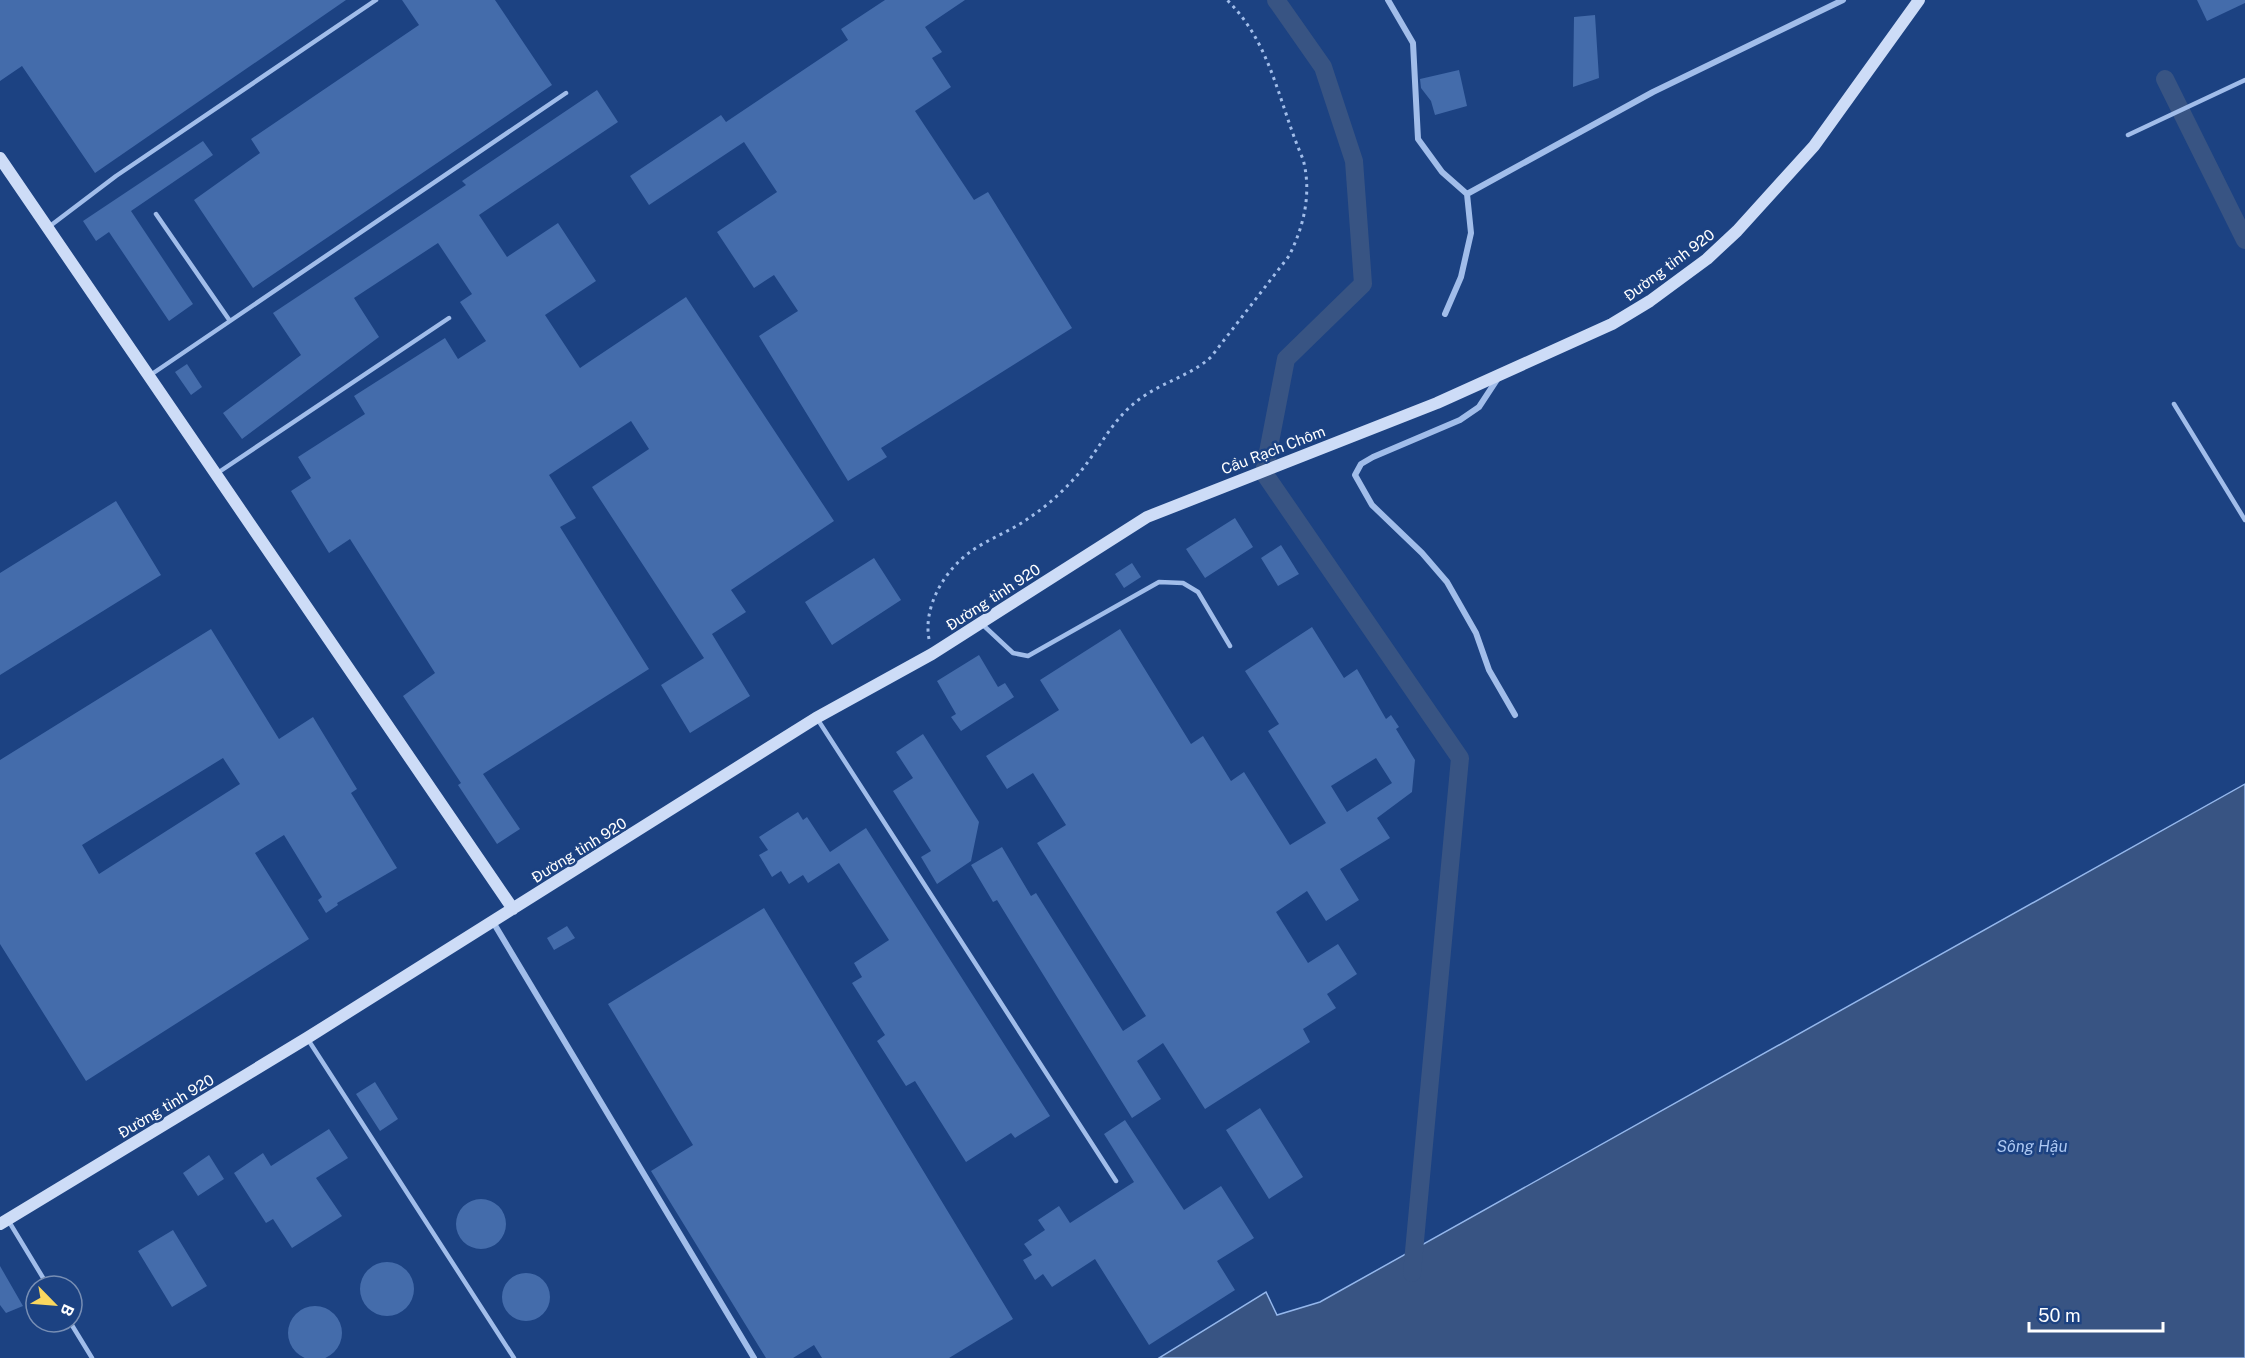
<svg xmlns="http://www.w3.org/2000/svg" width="2245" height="1358" font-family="'Public Sans',sans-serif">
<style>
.water{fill:#385483;stroke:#94b7ec;stroke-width:1.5}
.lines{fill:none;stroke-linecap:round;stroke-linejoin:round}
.canal{stroke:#385483;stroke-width:18}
.building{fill:#446cab;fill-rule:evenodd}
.path{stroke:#a1bdea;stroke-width:3;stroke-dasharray:3 4.5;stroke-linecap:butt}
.lane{stroke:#a1bdea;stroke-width:4.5}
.street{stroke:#a1bdea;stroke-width:6}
.secondary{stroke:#cddcf7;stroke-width:12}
.labels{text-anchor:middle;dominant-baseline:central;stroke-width:5;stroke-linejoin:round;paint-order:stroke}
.street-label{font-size:15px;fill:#fff;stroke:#1c4282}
.water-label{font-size:16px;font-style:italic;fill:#adc8f2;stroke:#1c4282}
</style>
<rect width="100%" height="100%" fill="#1c4282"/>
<!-- water -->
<path class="water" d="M2245,784V1358H1159L1266,1292L1277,1315L1320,1302Z"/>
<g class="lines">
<!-- canal -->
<path class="canal" d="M1276,0L1323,67L1354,161L1363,284L1286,359L1264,473L1460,758L1412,1273
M2165,79L2245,240"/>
</g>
<!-- building -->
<path class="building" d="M0,0H346L95,173L22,66L0,81Z
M402,0H495L552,85L253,288L194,200L260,153L251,139L419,25Z
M885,0H965L925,27L942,52L932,58L951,87L915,111L974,200L988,192L1072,328L881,448L887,457L848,481L759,336L798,311L774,275L754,288L717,232L777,192L744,142L649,205L630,176L721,115L726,122L848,40L841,29Z
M2197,0H2245V3L2207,21Z
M1595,15L1599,78L1573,87L1574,17Z
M1459,70L1467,106L1435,115L1431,101L1421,88L1420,79Z
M597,90L618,122L479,215L507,257L558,223L596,281L545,315L580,368L686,297L834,521L731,590L746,612L712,634L750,696L690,733L661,685L704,658L592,487L649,449L631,421L549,475L576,518L560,527L649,669L483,774L520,829L497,844L458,785L461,783L403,696L435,673L350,539L329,553L291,491L311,478L298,457L365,414L354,396L445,338L458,359L486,341L460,302L472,294L438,243L354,298L379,337L242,439L223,413L301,355L273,313L466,185L462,181Z
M203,141L213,155L131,211L193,304L169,321L109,232L96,241L83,221Z
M187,364L202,387L191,395L175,372Z
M116,501L161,575L0,675V573Z
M1235,518L1253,547L1205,578L1186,549Z
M1281,545L1299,574L1278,586L1261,558Z
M874,558L901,600L832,645L805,602Z
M1132,563L1141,577L1124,588L1115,574Z
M1312,627L1344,678L1357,669L1386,719L1391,715L1399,727L1396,729L1415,760L1412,792L1377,818L1390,838L1340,869L1359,900L1326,921L1307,891L1276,912L1308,963L1338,944L1357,974L1327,994L1336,1008L1303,1029L1310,1042L1205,1109L1163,1043L1137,1061L1161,1099L1132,1118L997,900L993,902L971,865L1002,847L1031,896L1036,893L1123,1031L1146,1016L1037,843L1066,825L1033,773L1007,789L986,756L1059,710L1040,680L1120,629L1191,744L1203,736L1231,781L1244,772L1290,845L1326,823L1268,731L1279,724L1245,671ZM1376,758L1392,783L1347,812L1331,786Z
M211,629L279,739L313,717L357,789L351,793L397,868L337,903L338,905L326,913L318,900L322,897L284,835L255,853L309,939L86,1081L0,944V760ZM223,758L240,784L99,874L82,845Z
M979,655L998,687L1005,683L1014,697L961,731L951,717L956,714L937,681Z
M923,734L979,822L971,861L937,884L921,857L931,851L893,791L913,778L896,752Z
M798,812L803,820L807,817L830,852L866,828L1050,1116L1015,1138L1011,1133L966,1162L915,1081L906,1086L877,1041L885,1035L852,983L862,977L854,963L889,940L839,863L808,883L803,875L789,884L781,871L772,877L759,855L768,850L759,837Z
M764,908L1013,1319L949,1358H822L814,1345L793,1358H766L651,1171L693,1145L608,1004Z
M567,926L575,938L554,950L547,938Z
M375,1082L398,1119L380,1131L356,1094Z
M1260,1108L1303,1177L1269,1199L1226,1130Z
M1125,1120L1184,1210L1221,1186L1254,1238L1217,1261L1235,1290L1149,1345L1095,1259L1052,1287L1043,1274L1035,1280L1023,1260L1032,1255L1024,1244L1045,1230L1038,1220L1059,1206L1070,1223L1134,1182L1104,1134Z
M329,1129L348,1158L316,1178L342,1216L292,1248L273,1219L266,1223L234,1173L263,1153L271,1166Z
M209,1155L224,1179L198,1196L183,1173Z
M456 1224a25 25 0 1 1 50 0a25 25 0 1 1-50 0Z
M173,1230L207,1286L172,1307L138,1251Z
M360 1289a27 27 0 1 1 54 0a27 27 0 1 1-54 0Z
M0,1266L23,1306L6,1313L0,1305Z
M502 1297a24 24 0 1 1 48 0a24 24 0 1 1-48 0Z
M288 1333a27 27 0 1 1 54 0a27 27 0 1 1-54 0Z"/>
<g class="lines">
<!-- path -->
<path class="path" d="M929,639C923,607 944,571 970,552C988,539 1011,531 1029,518C1044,508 1059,495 1071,482C1099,454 1109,419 1144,396C1166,381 1191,375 1211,357L1289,256C1304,226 1312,193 1303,159C1279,105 1272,44 1227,0"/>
<!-- lane -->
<path class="lane" d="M2128,135L2245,80
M156,214L230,321
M50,226L116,176L376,0
M149,376L566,93
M2174,404L2245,520
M216,474L449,318
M983,625L1013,653L1028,656L1159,582L1183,583L1198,592L1230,646
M818,720L1116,1181
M307,1038L514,1358
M8,1220L48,1286
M70,1322L92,1358"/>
<!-- street -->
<path class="street" d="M1388,0L1413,43L1418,139L1442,172L1467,194L1471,233L1461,277L1445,314
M1467,194L1653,92L1843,0
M1498,378L1479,407L1460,420L1373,457L1361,464L1355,475L1372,505L1422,553L1447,582L1476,633L1489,670L1515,715
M493,922L754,1358"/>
<!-- secondary -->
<path class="secondary" d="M0,158L513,909
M0,1224L307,1038L816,718L932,654L1147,517L1437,403L1612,324L1650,301L1707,259L1737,231L1814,146L1919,0"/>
</g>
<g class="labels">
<!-- street labels -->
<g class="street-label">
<text transform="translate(1669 265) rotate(-37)">Đường tỉnh 920</text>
<text transform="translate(1273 450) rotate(-21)">Cầu Rạch Chôm</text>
<text transform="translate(993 597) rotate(-33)">Đường tỉnh 920</text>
<text transform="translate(579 850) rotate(-32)">Đường tỉnh 920</text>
<text transform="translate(166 1106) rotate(-31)">Đường tỉnh 920</text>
</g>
<!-- water labels -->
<g class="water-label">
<text x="2032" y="1146">Sông Hậu</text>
</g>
</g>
<!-- north arrow -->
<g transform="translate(54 1304) rotate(115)"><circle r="28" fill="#1c4282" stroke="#778eb4" stroke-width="1.5"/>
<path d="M0-4.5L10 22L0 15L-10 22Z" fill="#fad75f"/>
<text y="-9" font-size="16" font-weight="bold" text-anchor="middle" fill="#ffffff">B</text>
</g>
<!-- scale -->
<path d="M2029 1322v9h134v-9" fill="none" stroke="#ffffff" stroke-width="3"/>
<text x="2038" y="1322" font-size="18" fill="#ffffff" stroke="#1c4282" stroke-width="4.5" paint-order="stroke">50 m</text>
</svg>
